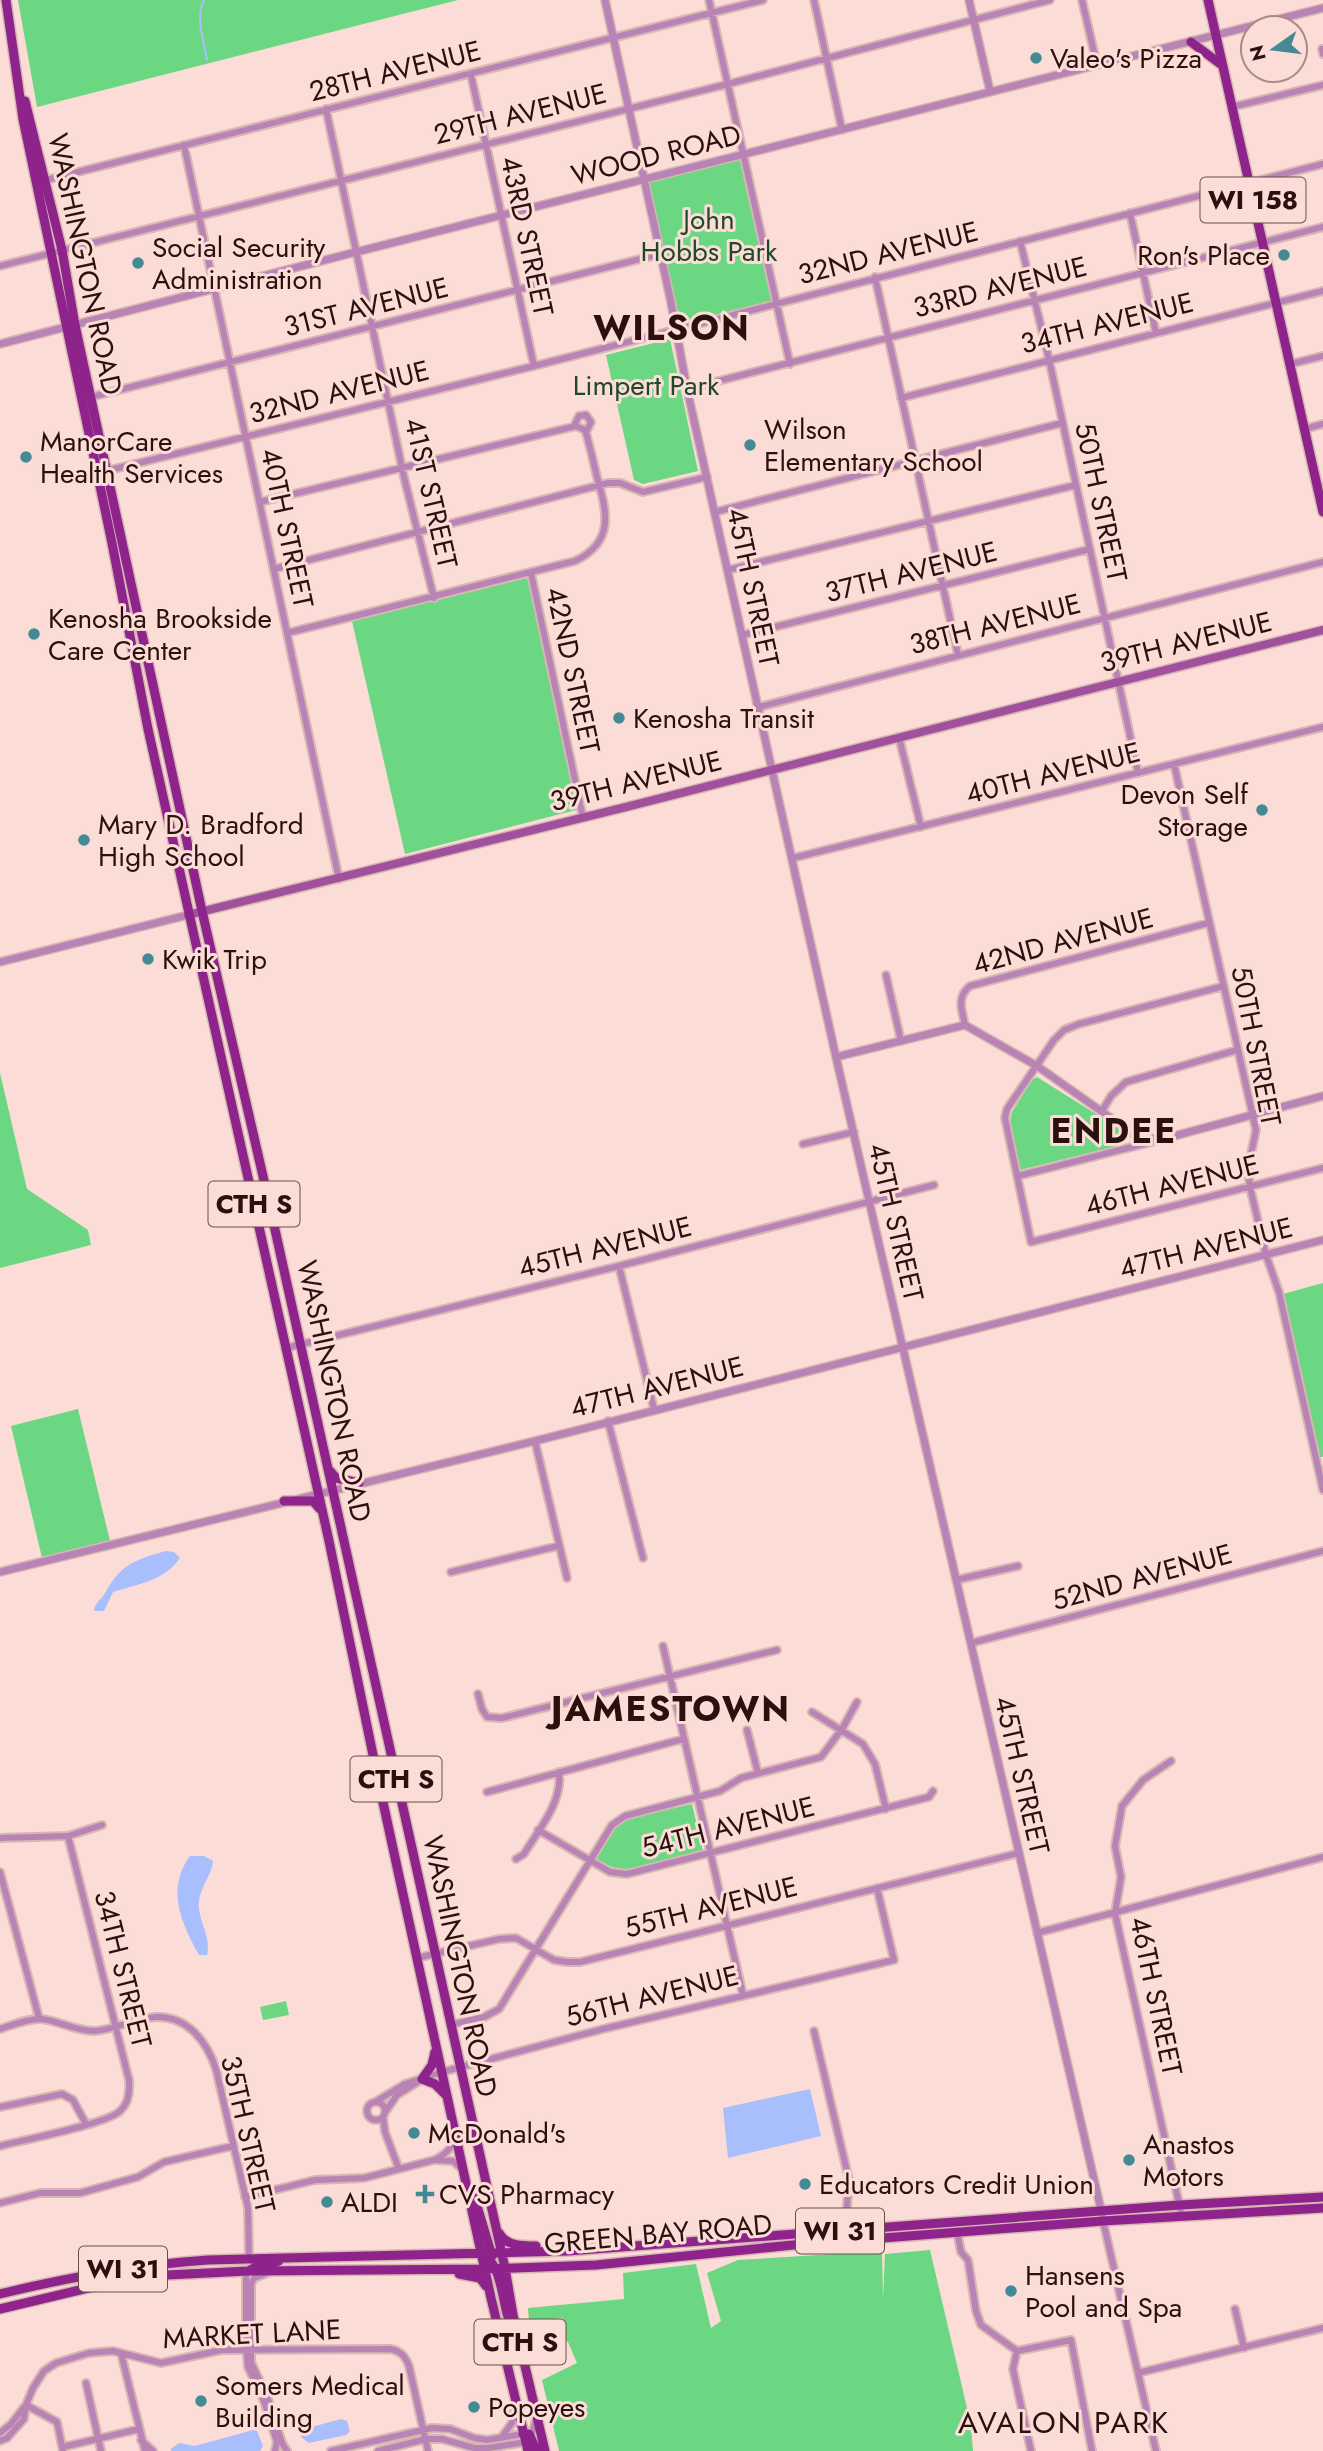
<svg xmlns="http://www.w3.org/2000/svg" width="1323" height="2451" font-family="Jost,sans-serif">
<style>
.green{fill:#6bd783}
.water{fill:#a8befd}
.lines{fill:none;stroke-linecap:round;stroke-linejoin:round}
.stream{stroke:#a8befd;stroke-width:2}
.minor-casing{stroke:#d6b7b2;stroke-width:10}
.tertiary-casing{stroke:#d6b7b2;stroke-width:10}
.secondary-casing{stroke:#d6b7b2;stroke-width:11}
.primary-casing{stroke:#d6b7b2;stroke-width:12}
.minor{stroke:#ba83b6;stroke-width:6}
.tertiary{stroke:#ba83b6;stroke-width:7}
.secondary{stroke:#a1509d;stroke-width:8}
.primary{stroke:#8e238b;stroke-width:9}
.poi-dot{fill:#448a95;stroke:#fbdcd6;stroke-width:2.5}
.labels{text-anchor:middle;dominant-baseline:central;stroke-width:6;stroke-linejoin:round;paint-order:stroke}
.shield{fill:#fbdcd6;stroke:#694e49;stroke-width:2}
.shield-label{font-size:26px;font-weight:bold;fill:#2b110d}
.poi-label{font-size:28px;fill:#2b110d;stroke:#fbdcd6;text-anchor:start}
.street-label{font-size:28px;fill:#2b110d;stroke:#fbdcd6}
.park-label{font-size:28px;fill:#1e4928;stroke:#fbdcd6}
.neighbourhood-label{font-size:30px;letter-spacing:2px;fill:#2b110d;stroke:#fbdcd6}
.district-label{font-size:35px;font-weight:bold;letter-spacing:2px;fill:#2b110d;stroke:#fbdcd6}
</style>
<rect width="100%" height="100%" fill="#fbdcd6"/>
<!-- green -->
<path class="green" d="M18,0H458L37,107Z
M740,159L772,302L681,325L648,182Z
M670,339L698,471L643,484L634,480L606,355Z
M526,578L529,582L578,805L576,810L405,854L352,621Z
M0,1073L27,1189L88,1230L91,1245L0,1268Z
M1037,1077L1123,1131L1126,1141L1121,1145L1020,1170L1010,1121L1012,1112L1032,1080Z
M1323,1283V1457H1320L1283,1294Z
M78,1409L110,1541L42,1558L11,1426Z
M692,1804L703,1851L627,1870L612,1867L596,1859L615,1827L627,1819Z
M286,2001L289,2015L263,2020L260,2007Z
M930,2250L971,2425L973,2451H559L542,2380L577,2363L568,2342L554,2333L563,2318L529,2321L528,2308L624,2299L623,2273L696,2264L711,2328L721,2321L707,2273L738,2260L882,2251L883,2300L885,2254Z"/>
<!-- water -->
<path class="water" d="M166,1551L174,1552L180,1558C164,1581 138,1584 113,1592L104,1611H94C95,1602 101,1600 105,1593C120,1565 136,1559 166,1551Z
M190,1856H204L213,1861C211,1878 197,1890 199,1909C201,1925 211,1938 207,1955H199C181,1923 166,1889 190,1856Z
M810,2089L821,2136L728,2158L723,2108Z
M341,2419L347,2421L350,2431L346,2435L309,2443L301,2437V2430Z
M253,2430L257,2431L263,2446L260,2451H171V2449L179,2443L195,2446Z"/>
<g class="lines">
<!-- stream -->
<path class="stream" d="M204,0C195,18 204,41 207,60"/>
<defs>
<path id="minor" d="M709,0L790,364
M814,0L842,130
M1082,0L1097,65
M1322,49L1323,54
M471,75L534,366
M1232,107L1323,85
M326,109L404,477L434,598
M184,145L339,879
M42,181L763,0
M1130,213L1156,333
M1020,241L1049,359L1138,773
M0,266L728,84L1050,0
M875,277L958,655
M1290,364L1323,356
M687,389L1323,227
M87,398L660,254
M901,398L1323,291
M574,426L579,416L586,415L591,422L586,432
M1305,429L1323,424
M106,471L534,366L1323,164
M260,502L576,426L585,430C590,445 593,461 597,477C607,512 615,542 575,561L287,633
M715,512L1062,423
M274,569L608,483H620L643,492L707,477
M728,570L1076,485
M531,573L583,818
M742,635L1090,549
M759,707L1323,562
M899,737L921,827
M1174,764L1256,1130L1248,1169L1250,1187L1266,1255L1279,1292L1323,1490
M793,858L1323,727
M886,975L901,1041
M1224,986L1079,1024L1064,1030L1054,1040L1007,1109L1005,1118L1031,1242L1323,1168
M965,1025C962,1010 956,997 970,986L1208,923
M1102,1111L1111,1096L1126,1082L1237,1050
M803,1144L854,1132
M1018,1176L1159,1140
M619,1266L654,1409
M286,1348L619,1266L934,1185
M608,1421L643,1558
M535,1441L567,1578
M451,1572L558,1546
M956,1580L1018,1566
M971,1643L1323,1551
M663,1646L743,1995
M478,1694L482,1709L487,1717L502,1718L777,1650
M812,1712L863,1744L875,1764L886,1809
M747,1730L758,1773
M1171,1761L1143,1780L1122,1806L1115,1846L1121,1877L1115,1913L1182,2217
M487,1792L683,1739
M538,1830L610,1872L627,1874L929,1797L933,1791
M0,1838L68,1836L102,1825
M516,1859L524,1854C539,1829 563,1802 559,1772
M0,1872L39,2018
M1037,1933L1323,1857
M417,1958L499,1939L516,1938L554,1960L567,1962H580L1019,1853
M450,2025L484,2017L499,2009L612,1825L625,1816L720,1791L741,1778L821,1757L842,1729L857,1702
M0,2029C12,2025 29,2018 42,2019C59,2021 75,2031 94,2031C115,2030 135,2018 156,2017C188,2016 207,2042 216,2069L248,2208L249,2258
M814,2031L849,2180L845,2232
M367 2111a9 9 0 1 1 18 0a9 9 0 1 1-18 0Z
M375,2102L405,2084L442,2072L603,2029L894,1960L877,1888
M0,2107L62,2094L73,2100L86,2124
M386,2111L397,2095L421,2080
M383,2117L385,2132L399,2169
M0,2146C23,2140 107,2124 120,2111C129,2103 130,2091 129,2080L68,1836
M436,2160L453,2161L461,2168
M245,2197L315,2180L364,2178L434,2160C445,2155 451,2149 455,2138
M0,2203L40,2193H80L138,2177L164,2162L233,2146
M1103,2221L1156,2451
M957,2231L961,2252L968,2260L976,2311L981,2325L1017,2351L1013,2369L1031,2451
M248,2271L246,2277V2346L248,2367L264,2401L277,2442L275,2451
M270,2272L254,2278L251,2284V2362L268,2399L282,2443L287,2451
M1235,2309L1244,2348
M1017,2351L1071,2340L1092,2451
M121,2353L145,2451
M1138,2373L1323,2328
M86,2383L101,2451
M26,2405L57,2422L63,2451
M0,2433L11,2424L25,2406
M501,2438L512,2423L515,2405
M141,2440L153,2451
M0,2441L7,2438L24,2419L26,2405L33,2388L44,2371L56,2363L89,2353L113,2351L161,2363L222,2350L390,2349C401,2351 405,2356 409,2366L428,2451
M67,2446L139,2429
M331,2451L432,2428L450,2429L474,2438L487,2440L523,2434
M378,2451L426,2439H442L474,2448H488L526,2442L531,2437L536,2420"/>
<path id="tertiary" d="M605,0L671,302L687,389L836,1057L1102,2214
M969,0L990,91
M0,344L356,252L1323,8
M0,962L188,915
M836,1057L965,1025L1037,1066L1135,1135L1146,1138L1163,1139L1323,1096
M0,1572L535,1441L1323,1240"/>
<path id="secondary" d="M188,915L626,807L1323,630"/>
<path id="primary" d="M6,0L23,119L112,543L148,729L329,1541L379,1784L491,2298L528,2451
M1208,0L1323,512
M1191,42L1223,66
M25,101L62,250L75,325L202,911L268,1198L505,2268L513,2315L545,2451
M330,1471L336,1478L359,1483
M284,1501H313L320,1509
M435,2052L432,2065L422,2079L435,2084L446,2095
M472,2189L492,2256
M499,2233C506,2246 522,2246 536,2246
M481,2253C501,2262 502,2298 508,2317
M250,2270L258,2266L279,2261
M459,2274L480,2278L486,2286
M0,2294C69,2277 138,2265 208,2260L568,2251L1180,2205L1323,2197
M0,2309L109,2283L167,2275L248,2271L485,2269L596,2265L793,2245L1103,2221L1323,2208
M523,2434H529L537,2451"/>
</defs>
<!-- minor casing -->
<use href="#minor" class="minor-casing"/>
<!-- tertiary casing -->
<use href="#tertiary" class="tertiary-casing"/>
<!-- secondary casing -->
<use href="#secondary" class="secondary-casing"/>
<!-- primary casing -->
<use href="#primary" class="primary-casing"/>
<!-- minor -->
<use href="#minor" class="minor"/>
<!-- tertiary -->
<use href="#tertiary" class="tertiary"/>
<!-- secondary -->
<use href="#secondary" class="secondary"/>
<!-- primary -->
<use href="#primary" class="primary"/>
</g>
<!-- markers -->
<g class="poi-dot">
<circle cx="1036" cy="58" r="7"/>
<circle cx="1284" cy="255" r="7"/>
<circle cx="138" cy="263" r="7"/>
<circle cx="750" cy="445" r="7"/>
<circle cx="26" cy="457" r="7"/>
<circle cx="34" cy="634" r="7"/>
<circle cx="619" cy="718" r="7"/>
<circle cx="1262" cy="810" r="7"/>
<circle cx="84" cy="840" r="7"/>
<circle cx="148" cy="959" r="7"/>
<circle cx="414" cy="2133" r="7"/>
<circle cx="1129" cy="2160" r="7"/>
<circle cx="805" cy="2184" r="7"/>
<path d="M421.5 2183.5h7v7h7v7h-7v7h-7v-7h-7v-7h7z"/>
<circle cx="327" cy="2202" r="7"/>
<circle cx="1011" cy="2291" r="7"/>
<circle cx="201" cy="2401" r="7"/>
<circle cx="474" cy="2407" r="7"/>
</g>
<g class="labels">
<!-- shield labels -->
<g class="shield">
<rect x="1200.5" y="177.5" width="105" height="45" rx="5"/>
<rect x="208.5" y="1181.5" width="91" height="45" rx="5"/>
<rect x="350.5" y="1756.5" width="91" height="45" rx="5"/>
<rect x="796" y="2208.5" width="88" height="45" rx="5"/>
<rect x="79" y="2246.5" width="88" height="45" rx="5"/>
<rect x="474.5" y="2319.5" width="91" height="45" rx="5"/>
</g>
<g class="shield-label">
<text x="1253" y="200">WI 158</text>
<text x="254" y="1204">CTH S</text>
<text x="396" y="1779">CTH S</text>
<text x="840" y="2231">WI 31</text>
<text x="123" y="2269">WI 31</text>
<text x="520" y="2342">CTH S</text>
</g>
<!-- poi labels -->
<g class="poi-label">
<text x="1050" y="58">Valeo's Pizza</text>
<text x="152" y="247">Social Security<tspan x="152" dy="32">Administration</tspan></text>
<text x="1270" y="255" text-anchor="end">Ron's Place</text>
<text x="764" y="429">Wilson<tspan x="764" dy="32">Elementary School</tspan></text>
<text x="40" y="441">ManorCare<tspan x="40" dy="32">Health Services</tspan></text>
<text x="48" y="618">Kenosha Brookside<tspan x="48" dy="32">Care Center</tspan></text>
<text x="633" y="718">Kenosha Transit</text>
<text x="1248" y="794" text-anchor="end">Devon Self<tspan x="1248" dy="32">Storage</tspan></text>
<text x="98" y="824">Mary D. Bradford<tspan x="98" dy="32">High School</tspan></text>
<text x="162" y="959">Kwik Trip</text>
<text x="428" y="2133">McDonald's</text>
<text x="1143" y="2144">Anastos<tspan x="1143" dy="32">Motors</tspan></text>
<text x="819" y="2184">Educators Credit Union</text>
<text x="439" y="2194">CVS Pharmacy</text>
<text x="341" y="2202">ALDI</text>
<text x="1025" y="2275">Hansens<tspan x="1025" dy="32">Pool and Spa</tspan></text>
<text x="215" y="2385">Somers Medical<tspan x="215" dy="32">Building</tspan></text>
<text x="488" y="2407">Popeyes</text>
</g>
<!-- street labels -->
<g class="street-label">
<text transform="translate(395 71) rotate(-14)">28TH AVENUE</text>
<text transform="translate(520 114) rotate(-14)">29TH AVENUE</text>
<text transform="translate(656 155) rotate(-14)">WOOD ROAD</text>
<text transform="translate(527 236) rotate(78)">43RD STREET</text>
<text transform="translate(888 253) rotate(-14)">32ND AVENUE</text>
<text transform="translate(85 264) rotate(78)">WASHINGTON ROAD</text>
<text transform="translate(1000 287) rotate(-14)">33RD AVENUE</text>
<text transform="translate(366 307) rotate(-14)">31ST AVENUE</text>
<text transform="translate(1107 323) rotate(-14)">34TH AVENUE</text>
<text transform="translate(339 392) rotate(-14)">32ND AVENUE</text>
<text transform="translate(431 493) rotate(77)">41ST STREET</text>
<text transform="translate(1101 502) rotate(78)">50TH STREET</text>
<text transform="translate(287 528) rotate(78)">40TH STREET</text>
<text transform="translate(911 572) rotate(-14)">37TH AVENUE</text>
<text transform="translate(753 587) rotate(78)">45TH STREET</text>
<text transform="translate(995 624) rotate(-14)">38TH AVENUE</text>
<text transform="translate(1186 642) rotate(-14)">39TH AVENUE</text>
<text transform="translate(573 670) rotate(78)">42ND STREET</text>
<text transform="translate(1053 773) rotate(-14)">40TH AVENUE</text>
<text transform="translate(636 781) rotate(-14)">39TH AVENUE</text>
<text transform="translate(1063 941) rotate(-15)">42ND AVENUE</text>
<text transform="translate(1256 1046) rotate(79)">50TH STREET</text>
<text transform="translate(1172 1185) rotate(-14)">46TH AVENUE</text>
<text transform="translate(896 1222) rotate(77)">45TH STREET</text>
<text transform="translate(605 1247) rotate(-14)">45TH AVENUE</text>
<text transform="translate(1206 1248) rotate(-14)">47TH AVENUE</text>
<text transform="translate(657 1387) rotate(-14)">47TH AVENUE</text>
<text transform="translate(334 1391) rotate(78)">WASHINGTON ROAD</text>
<text transform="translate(1142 1577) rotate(-15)">52ND AVENUE</text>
<text transform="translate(1022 1775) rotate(77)">45TH STREET</text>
<text transform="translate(728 1827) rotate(-14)">54TH AVENUE</text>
<text transform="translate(711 1907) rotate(-14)">55TH AVENUE</text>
<text transform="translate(460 1966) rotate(78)">WASHINGTON ROAD</text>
<text transform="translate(123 1969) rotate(76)">34TH STREET</text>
<text transform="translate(652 1996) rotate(-14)">56TH AVENUE</text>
<text transform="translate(1156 1996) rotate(78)">46TH STREET</text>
<text transform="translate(248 2134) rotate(77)">35TH STREET</text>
<text transform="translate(658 2234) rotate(-5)">GREEN BAY ROAD</text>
<text transform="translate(252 2334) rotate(-3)">MARKET LANE</text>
</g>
<!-- park labels -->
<g class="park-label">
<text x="709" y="219">John<tspan x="709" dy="32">Hobbs Park</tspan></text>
<text x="646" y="385">Limpert Park</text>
</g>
<!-- neighbourhood labels -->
<g class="neighbourhood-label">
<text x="1064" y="2422">AVALON PARK</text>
</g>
<!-- district labels -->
<g class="district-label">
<text x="672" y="328">WILSON</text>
<text x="1114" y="1131">ENDEE</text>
<text x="671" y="1709">JAMESTOWN</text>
</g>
</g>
<!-- north arrow -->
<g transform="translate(1274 49) rotate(256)"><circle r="33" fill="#fbdcd6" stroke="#a88b86" stroke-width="2"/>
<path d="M0-5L12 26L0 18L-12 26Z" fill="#448a95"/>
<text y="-10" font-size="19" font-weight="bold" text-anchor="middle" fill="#2b110d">N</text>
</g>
</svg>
